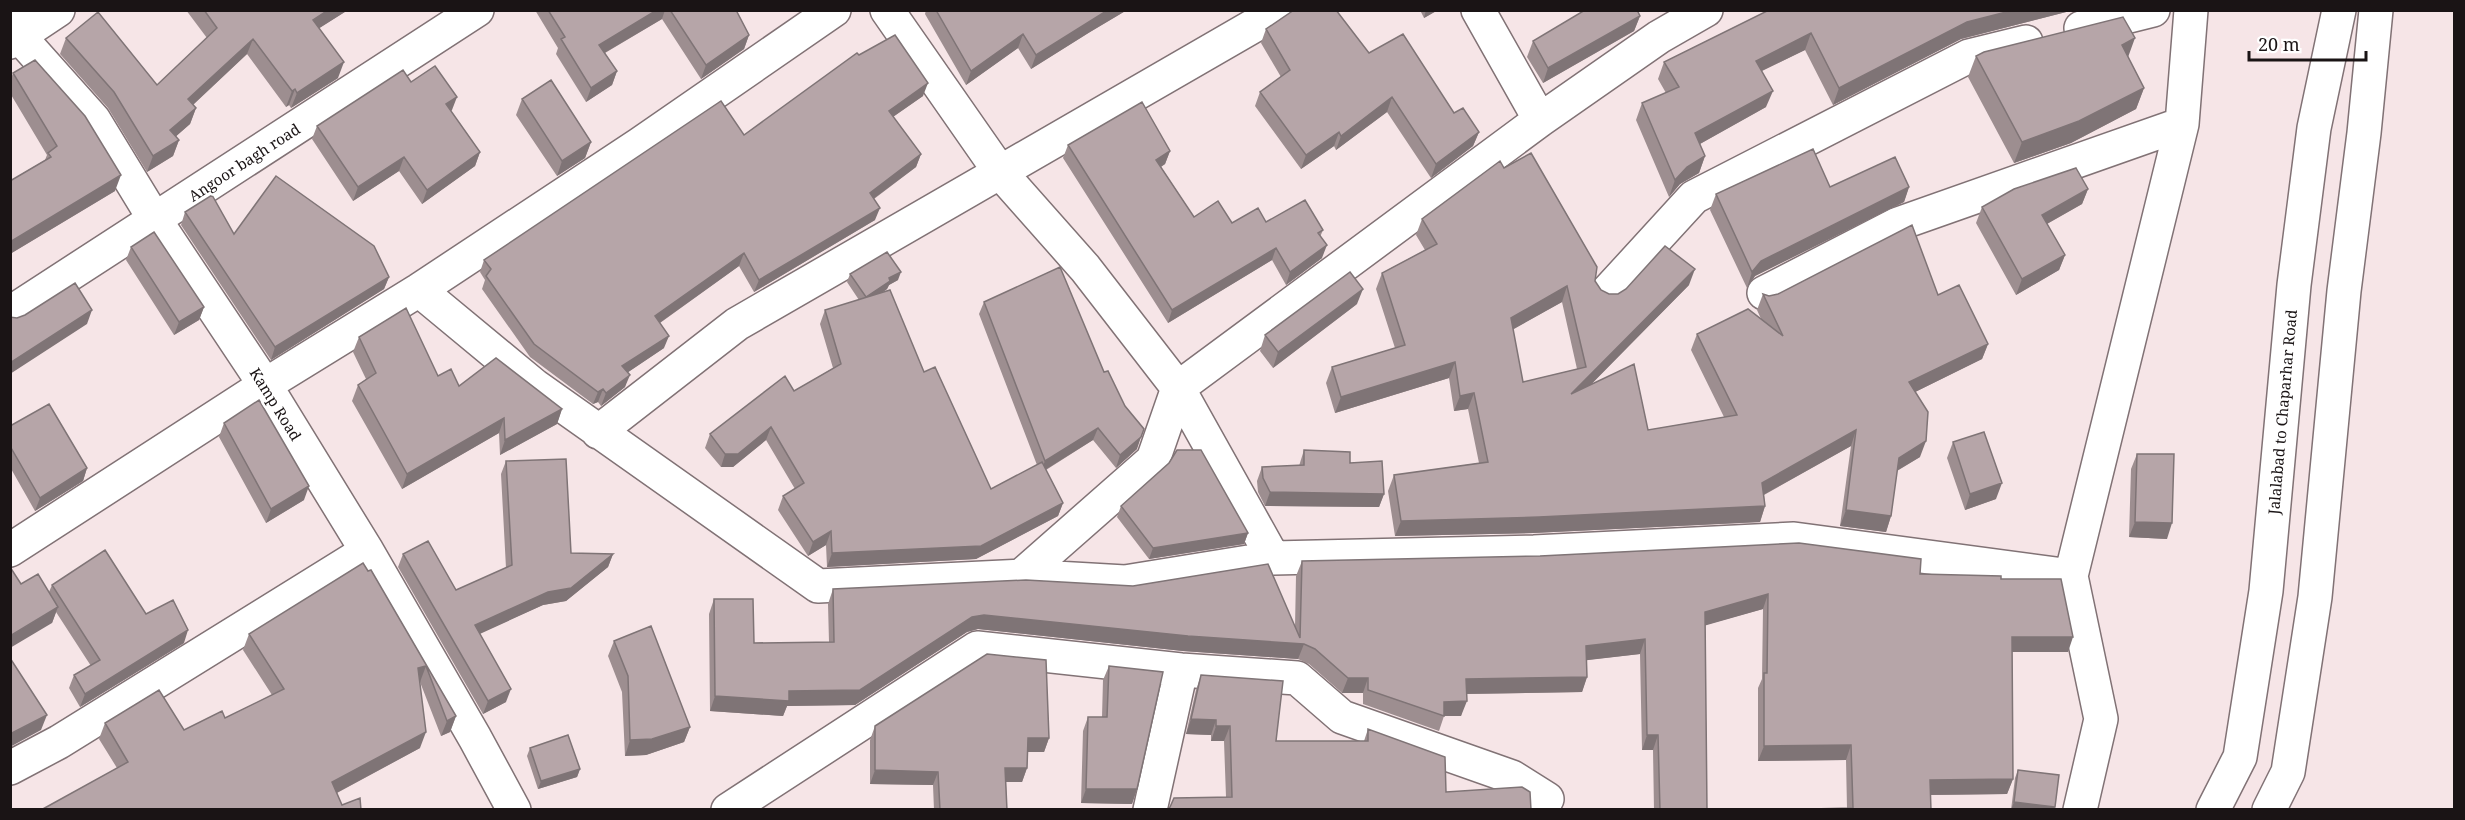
<svg xmlns="http://www.w3.org/2000/svg" width="2465" height="820" font-family="'Noto Serif',serif">
<style>
.lines{fill:none;stroke-linecap:round;stroke-linejoin:round}
.minor-casing{stroke:#817275;stroke-width:36}
.primary-casing{stroke:#817275;stroke-width:36}
.minor{stroke:#fff;stroke-width:33}
.primary{stroke:#fff;stroke-width:33}
.wall{fill:#9d8e90;fill-rule:evenodd}
.shaded-wall{fill:#7f7476}
.building{fill:#b6a5a8;stroke:#7f7476;stroke-width:1.5;fill-rule:evenodd}
.labels{text-anchor:middle;dominant-baseline:central;stroke-width:5;stroke-linejoin:round;paint-order:stroke}
.street-label{font-size:15px;fill:#1a1415;stroke:#fff}
</style>
<rect width="100%" height="100%" fill="#f6e5e7"/>
<g class="lines">
<defs>
<path id="minor" d="M887,10L1000,172L1085,268L1178,388L1273,558
M1478,10L1540,120
M10,19L18,35L94,120L155,220L265,385L367,551L475,738L514,810
M2081,28L2153,10
M10,42L58,10
M419,290L535,386L818,586L1021,576L1125,582L1273,558L1534,552L1794,539L2071,576
M1607,292L1694,197L1969,56L2026,42
M1764,293L1898,224L2182,124
M10,313L477,10
M598,432L737,324L1274,14
M10,550L265,385L419,290L640,144L834,10
M1021,576L1153,460L1178,388L1540,120L1659,37L1706,10
M10,768L59,742L367,551
M728,810L977,648L1181,670L1297,678L1342,717L1512,777L1547,799
M1150,810L1181,670
M2080,810L2101,719L2071,576L2182,124L2191,10"/>
<path id="primary" d="M2213,810L2240,757L2266,591L2294,285L2314,128L2339,10
M2269,810L2288,772L2315,597L2344,291L2364,133L2376,10"/>
</defs>
<!-- minor casing -->
<use href="#minor" class="minor-casing"/>
<!-- primary casing -->
<use href="#primary" class="primary-casing"/>
<!-- minor -->
<use href="#minor" class="minor"/>
<!-- primary -->
<use href="#primary" class="primary"/>
</g>
<!-- wall -->
<path class="wall" d="M186,10H348L319,28L338,78L291,108L289,105L286,107L247,54L193,105L196,108L190,124L176,136L179,140L173,156L147,172L108,108L60,54L66,38L157,85L207,38Z
M535,10H736L749,35L744,49L701,79L662,19L605,53L617,71L612,85L586,102L556,54L558,48Z
M926,10H1127L1090,32L1031,69L1018,48L966,85L925,14Z
M1292,10H1336L1369,53L1454,113L1479,132L1473,146L1431,178L1387,112L1336,150L1334,146L1301,169L1255,106L1260,92L1281,77L1261,43L1266,29L1292,12Z
M1420,10H1438L1424,18Z
M1769,10H2074L1961,39L1833,105L1805,50L1762,71L1766,107L1700,144L1705,156L1699,173L1680,184L1669,197L1636,120L1642,103L1666,93L1658,79L1664,62Z
M1640,16L1634,31L1543,83L1527,57L1533,41Z
M859,55L923,96L893,117L921,154L916,167L874,199L875,220L754,292L739,266L660,323L664,348L628,372L625,387L601,406L598,402L593,404L530,357L482,289L485,280L480,272L484,260L744,135Z
M1976,56L2128,57L2144,88L2136,109L2071,143L2014,163L1968,77Z
M13,73L115,191L10,254V181L45,160L47,155L10,93V81Z
M411,82L452,110L451,111L480,152L475,166L422,204L399,171L353,201L312,139L317,126Z
M522,99L591,142L585,158L557,176L516,115Z
M1068,145L1170,151L1165,164L1161,167L1194,217L1232,223L1266,222L1323,230L1320,237L1322,258L1286,285L1272,260L1168,323L1063,158Z
M1504,168L1595,281L1601,290L1609,294H1618L1689,285L1590,385L1648,430L1724,417L1691,350L1697,334L1762,321L1757,310L1763,294L1769,296L1938,295L1988,344L1982,359L1915,392L1920,457L1897,471L1891,516L1886,532L1840,526L1851,446L1764,495L1765,506L1760,522L1533,533L1395,536L1388,491L1394,475L1479,463L1468,409L1454,411L1449,378L1335,413L1326,383L1332,367L1395,348L1376,289L1382,273L1425,250L1416,235L1422,219ZM1562,302L1577,369L1523,382L1513,329Z
M1830,187H1909L1904,202L1755,276L1747,288L1710,210L1716,194Z
M2088,189L2082,204L2047,224L2065,255L2059,270L2016,295L1976,223L1982,207Z
M185,212L234,234L389,277L384,289L271,360L181,225Z
M131,247L204,307L199,320L174,335L126,260Z
M850,274L898,280L889,285L887,289L883,292L924,372L991,489L1037,465L979,314L984,302L1137,449L1116,468L1093,440L1046,470L1063,503L1058,516L976,559L827,567L826,545L808,556L778,510L783,496L795,489L766,440L733,467H721L705,448L710,434L794,391L833,368L820,324L825,310L859,300L847,282Z
M1357,304L1273,368L1260,351L1265,335Z
M359,337L459,386L562,409L557,424L500,455L499,433L402,489L352,401L358,385L366,379L353,352Z
M224,423L304,500L266,523L219,437Z
M10,426L87,468L83,481L35,511L10,467Z
M1953,442L1996,499L1965,510L1947,458Z
M1304,450L1350,463L1384,494L1379,507L1265,506L1258,492L1257,481L1262,467L1299,466Z
M2137,454L2167,539L2129,537L2131,469Z
M506,461L571,553L613,554L608,567L566,601L543,605L480,633L506,702L483,714L398,567L403,554L456,590L506,568L501,474Z
M1169,463L1248,533L1244,544L1149,559L1117,517L1121,506Z
M1302,561L1920,574L2001,579L2068,652H2012L2013,779L2007,794L1931,795V810L1847,808L1846,760L1758,761V688L1762,679L1763,609L1705,625L1707,810H1654L1653,750H1642L1640,654L1586,660L1587,677L1582,692L1466,694L1461,716H1444L1439,731L1363,704V693H1342L1309,664L1298,659L1183,651L978,629L967,632L855,705L787,706L783,716L710,711L709,614L714,599L754,643L829,642L828,604L833,589L1295,627L1296,576Z
M371,570L456,716L450,732L441,736L420,682V748L337,793L342,805L117,768L99,739L105,723L184,730L225,718L272,695L243,650L249,634Z
M21,584L49,592L52,585L146,614L184,643L80,707L69,688L74,675L91,666L56,612L52,623Z
M614,641L690,727L684,742L646,755L625,756L622,692L608,656Z
M1109,666L1137,789L1132,804L1081,803L1083,731L1088,717H1102L1103,680Z
M1201,675L1276,741H1364L1368,729L1446,792L1226,797L1224,741H1211V735L1186,734L1196,690Z
M875,726L1049,738L1044,752H1028L1027,768L1022,782H1006L1007,810H934L933,785L870,784V740Z
M530,748L580,769L577,777L538,789L527,756Z
M2018,770L2054,810H2011L2015,778Z"/>
<!-- shaded-wall -->
<path class="shaded-wall" d="M328,10H348L307,36L313,20Z
M657,10H665L662,19L594,59L599,45Z
M1108,10H1127L1090,32L1031,69L1036,55Z
M1426,10H1438L1424,18Z
M2014,10H2074L1961,39L1833,105L1839,88L1967,22Z
M1640,16L1634,31L1543,83L1548,68Z
M1811,33L1805,50L1749,77L1756,61Z
M1023,34L1018,48L966,85L971,71Z
M749,35L744,49L701,79L706,65Z
M2135,38L2127,60L2122,45Z
M253,39L247,54L182,115L188,99Z
M344,62L338,78L291,108L297,93Z
M617,71L612,85L586,102L591,88Z
M928,83L923,96L884,123L889,111Z
M2144,88L2136,109L2071,143L2014,163L2022,142Z
M295,89L289,105L286,107L292,91Z
M1773,91L1766,107L1689,150L1695,133Z
M457,97L452,110L441,118L446,104Z
M1392,97L1387,112L1336,150L1341,136Z
M196,108L190,124L165,146L170,130Z
M1339,132L1334,146L1301,169L1306,155Z
M1479,132L1473,146L1431,178L1436,164Z
M179,140L173,156L147,172L153,156Z
M591,142L585,158L557,176L562,161Z
M1170,151L1165,164L1151,173L1156,160Z
M480,152L475,166L422,204L427,190Z
M921,154L916,167L865,205L870,193Z
M1705,156L1699,173L1680,184L1669,197L1675,180L1687,167Z
M404,157L399,171L353,201L358,187Z
M121,175L115,191L10,254V242Z
M1909,187L1904,202L1755,276L1747,288L1752,272L1761,261Z
M2088,189L2082,204L2036,230L2042,215Z
M880,208L875,220L754,292L759,280Z
M1327,245L1322,258L1286,285L1290,272Z
M1276,248L1272,260L1168,323L1172,310Z
M744,253L739,266L651,329L655,316Z
M2065,255L2059,270L2016,295L2022,279Z
M1695,269L1689,285L1566,410L1571,394Z
M901,272L898,280L889,285L887,289L863,306L866,297L889,278Z
M389,277L384,289L271,360L275,347Z
M1567,286L1562,302L1505,334L1511,318Z
M1363,289L1357,304L1273,368L1278,352Z
M204,307L199,320L174,335L179,322Z
M92,310L87,324L10,374V363Z
M669,336L664,348L618,379L622,366Z
M1988,344L1982,359L1903,398L1909,382Z
M1455,362L1449,378L1335,413L1341,397Z
M630,375L625,387L601,406L606,393Z
M603,389L598,402L593,404L598,392Z
M1474,393L1468,409L1454,411L1460,396Z
M562,409L557,424L500,455L505,440Z
M504,418L499,433L402,489L407,474Z
M771,427L766,440L733,467H721L725,454Z
M1098,428L1093,440L1040,473L1045,461Z
M1856,430L1851,446L1756,499L1762,483Z
M1141,437L1137,449L1116,468L1120,455Z
M1926,441L1920,457L1893,473L1899,458Z
M87,468L83,481L35,511L40,498Z
M2002,483L1996,499L1965,510L1970,494Z
M309,486L304,500L266,523L271,509Z
M1270,492L1384,494L1379,507L1265,506Z
M1063,503L1058,516L976,559L827,567L832,553Z
M1765,506L1760,522L1533,533L1395,536L1401,521Z
M1846,510L1891,516L1886,532L1840,526Z
M2135,522L2172,523L2167,539L2129,537Z
M831,531L826,545L808,556L813,542Z
M1248,533L1244,544L1149,559L1153,548Z
M613,554L608,567L566,601L543,605L471,638L475,625Z
M1768,594L1763,609L1700,627L1705,612Z
M58,607L52,623L10,648V636Z
M984,615L1304,644L1298,659L1183,651L978,629L967,632L855,705L787,706L783,716L710,711L715,696L789,691L972,617Z
M188,630L184,643L80,707L85,694Z
M2012,637H2073L2068,652H2006Z
M1645,639L1640,654L1580,661L1586,646Z
M426,666L420,682L418,668Z
M1587,677L1582,692L1461,694L1466,679Z
M1348,678H1368L1363,693H1342Z
M511,689L506,702L483,714L488,701Z
M1467,701L1461,716H1444V702Z
M47,715L41,730L10,747V734Z
M456,716L450,732L441,736L447,721Z
M1191,719L1216,720L1211,735L1186,734Z
M1216,726H1230L1224,741H1211Z
M690,727L684,742L646,755L625,756L630,740Z
M426,732L420,748L327,798L332,782Z
M1647,735H1658L1653,750H1642Z
M1028,738H1049L1044,752H1023Z
M1851,745L1846,760L1758,761L1764,746Z
M1005,768H1027L1022,782H1000Z
M580,769L577,777L538,789L541,781Z
M875,770L938,772L933,785L870,784Z
M2013,779L2007,794L1925,795L1930,780Z
M1086,789H1137L1132,804L1081,803Z
M2014,802L2055,807L2054,810H2011Z"/>
<!-- building -->
<path class="building" d="M204,10H328L313,20L344,62L297,93L295,89L292,91L253,39L188,99L196,108L170,130L179,140L153,156L114,92L66,38L98,12L157,85L217,28Z
M548,10H657L599,45L617,71L591,88L561,39L565,37Z
M670,10H736L749,35L706,65Z
M936,10H1108L1036,55L1023,34L971,71Z
M1294,10H1336L1369,53L1403,34L1454,113L1463,108L1479,132L1436,164L1392,97L1341,136L1339,132L1306,155L1260,92L1290,70L1266,29Z
M1585,10H1637L1640,16L1548,68L1533,41Z
M1769,10H2014L1967,22L1839,88L1811,33L1756,61L1773,91L1695,133L1705,156L1687,167L1675,180L1642,103L1679,87L1664,62Z
M2123,17L2135,38L2122,45L2144,88L2079,121L2022,142L1976,56L1984,52Z
M895,35L928,83L889,111L921,154L870,193L880,208L759,280L744,253L655,316L669,336L622,366L630,375L606,393L603,389L598,392L534,344L486,276L491,269L484,260L721,101L744,135L857,53L859,55Z
M35,60L85,116L121,175L10,242V181L51,157L48,153L57,146L13,73Z
M435,66L457,97L446,104L480,152L427,190L404,157L358,187L317,126L403,70L411,82Z
M551,80L591,142L562,161L522,99Z
M1142,102L1170,151L1156,160L1194,217L1218,201L1232,223L1258,208L1266,222L1305,200L1323,230L1318,233L1327,245L1290,272L1276,248L1172,310L1068,145Z
M1813,149L1830,187L1895,157L1909,187L1761,261L1752,272L1716,194Z
M1531,153L1597,267L1595,281L1601,290L1609,294H1618L1626,289L1665,246L1695,269L1571,394L1634,364L1648,430L1737,415L1697,334L1748,309L1783,336L1763,294L1769,296L1778,294L1912,225L1938,295L1959,285L1988,344L1909,382L1928,412L1926,441L1899,458L1891,516L1846,510L1856,430L1762,483L1765,506L1539,517L1401,521L1394,475L1488,462L1474,393L1460,396L1455,362L1341,397L1332,367L1405,345L1382,273L1437,244L1422,219L1500,161L1504,168ZM1567,286L1586,367L1523,382L1511,318Z
M2076,168L2088,189L2042,215L2065,255L2022,279L1982,207L2014,189Z
M276,176L374,246L389,277L275,347L185,212L212,195L234,234Z
M154,232L204,307L179,322L131,247Z
M887,252L901,272L889,278L890,281L866,297L850,274Z
M1060,267L1104,372L1108,371L1125,406L1144,429L1141,437L1120,455L1098,428L1045,461L984,302Z
M1350,272L1363,289L1278,352L1265,335Z
M75,283L92,310L10,363V317L17,318L25,315Z
M890,290L924,372L935,367L991,489L1042,462L1063,503L981,546L832,553L831,531L813,542L783,496L804,483L771,427L738,454H725L710,434L785,376L794,391L841,364L825,310Z
M406,308L438,376L451,369L459,386L496,358L562,409L505,440L504,418L407,474L358,385L376,373L359,337Z
M259,400L309,486L271,509L224,423Z
M49,404L87,468L40,498L10,446V426Z
M1984,432L2002,483L1970,494L1953,442Z
M1177,450H1201L1248,533L1153,548L1121,506L1169,463Z
M1304,450L1350,452V463L1382,461L1384,494L1270,492L1263,478L1262,467L1304,465Z
M2137,454H2174L2172,523L2135,522Z
M566,459L571,553L613,554L571,588L548,592L475,625L511,689L488,701L403,554L428,541L456,590L512,565L506,461Z
M1799,543L1921,559L1920,574L2001,576V579H2061L2073,637H2012L2013,779L1930,780L1931,810H1764L1853,808L1851,745L1764,746V673H1767L1768,594L1705,612L1707,810H1660L1658,735H1647L1645,639L1586,646L1587,677L1466,679L1467,701L1444,702V716L1368,690V678H1348L1315,649L1304,644L1188,636L984,615L972,617L860,690L789,691V701L715,696L714,599H753L754,643L834,642L833,589L1026,580L1133,586L1268,564L1300,638L1302,561L1540,556Z
M105,550L146,614L173,600L188,630L85,694L74,675L100,660L52,585Z
M363,563L368,571L371,570L456,716L447,721L426,666L418,668L426,732L332,782L342,805L360,798L361,810H41L128,762L105,723L159,690L184,730L222,711L225,718L284,689L249,634Z
M10,567L21,584L38,574L58,607L10,636Z
M651,626L690,727L652,739L630,740L628,676L614,641Z
M987,654L1046,660L1049,738H1028L1027,768H1005L1007,810H940L938,772L875,770V726Z
M10,658L47,715L10,734Z
M1109,666L1163,672L1137,789H1086L1088,717H1107Z
M1201,675L1283,681L1276,741H1368V729L1445,757L1446,792L1522,787L1530,792L1531,810H1166L1170,807L1174,798L1232,797L1230,726H1216V720L1191,719Z
M568,735L580,769L541,781L530,748Z
M2018,770L2059,775L2055,807L2014,802Z"/>
<g class="labels">
<!-- street labels -->
<g class="street-label">
<text transform="translate(244 162) rotate(-33)">Angoor bagh road</text>
<text transform="translate(276 404) rotate(58)">Kamp Road</text>
<text transform="translate(2282 412) rotate(-85)">Jalalabad to Chaparhar Road</text>
</g>
</g>
<!-- border -->
<rect width="2465" height="820" fill="none" stroke="#1a1415" stroke-width="24"/>
<!-- scale -->
<path d="M2249 51v9h117v-9" fill="none" stroke="#1a1415" stroke-width="3"/>
<text x="2258" y="51" font-size="18" fill="#1a1415" stroke="#ffffff" stroke-width="4.5" paint-order="stroke">20 m</text>
</svg>
